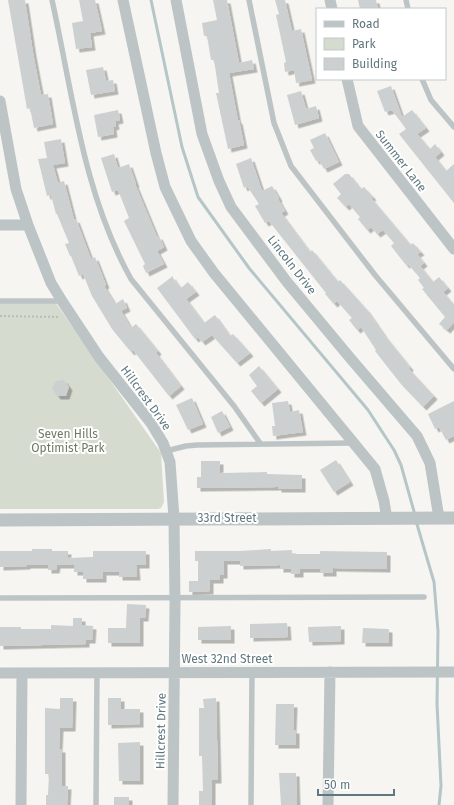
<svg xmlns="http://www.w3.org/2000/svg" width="454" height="805" font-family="'Fira Sans',sans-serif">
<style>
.green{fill:#d6dbd0}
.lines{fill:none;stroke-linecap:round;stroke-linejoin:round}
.stream{stroke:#b4c6c7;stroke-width:3}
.building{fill:#cdd0d1;filter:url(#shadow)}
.path{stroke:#b7bcbd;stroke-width:2;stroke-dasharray:2 2;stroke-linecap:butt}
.service{stroke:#bdc4c6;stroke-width:5.5}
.minor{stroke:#bdc4c6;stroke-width:11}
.tertiary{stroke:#bdc4c6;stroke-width:13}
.labels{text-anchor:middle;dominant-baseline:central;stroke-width:4;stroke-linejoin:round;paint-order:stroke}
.street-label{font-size:12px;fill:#5f777e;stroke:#fff}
.park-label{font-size:12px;fill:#6c7b62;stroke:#fff}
</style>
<defs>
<filter id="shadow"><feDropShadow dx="3.5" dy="3.5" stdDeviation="0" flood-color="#0004"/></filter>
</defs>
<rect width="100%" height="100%" fill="#f6f5f1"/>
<!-- green -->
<path class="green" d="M0,302H55L161,453L164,502L161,508L158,509H0Z"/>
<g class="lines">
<!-- stream -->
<path class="stream" d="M151,0L182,147L198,197L249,268L368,410L394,450L401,465L415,515
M416,521L434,582L438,631L437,704L441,786L439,805"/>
</g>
<!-- building -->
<path class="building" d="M8,0H25L33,53L41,95L48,94L53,124L34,128L30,108L27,109L23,86Z
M79,0H95L102,31L90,33L92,47L76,49L72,23L83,21Z
M213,0H227L239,63L252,60L254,69L229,73L238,121L239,120L244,145L228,149L216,93H219L214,60H211L207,36H204L202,23L217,20Z
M275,0H285L292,31L301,29L312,80L296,83L294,70L285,72L284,63L286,62L276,15L279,14Z
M358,0H376L378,9H360Z
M103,67L106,81L113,80L115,91L91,95L86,70Z
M391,86L402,117L412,110L426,128L417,134L430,149L435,144L441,152L435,157L446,171L454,164V203L399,134L406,129L392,110L385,112L377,91Z
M301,91L306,109L316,106L319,118L295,125L287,95Z
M118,110L120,120L115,121L116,126L113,127L114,134L98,137L94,115Z
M325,133L339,162L324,169L319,160L316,161L310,150L314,148L310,140Z
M61,139L65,163L53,165L58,183L64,181L74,220L76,219L91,259L95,257L106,285L104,286L115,304L123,299L127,308L121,311L131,328L136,324L158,351L156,353L181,386L169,396L133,350L131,352L112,329L92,296L83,274L79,276L71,256H70L65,244L69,243L57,214H56L51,195L47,196L38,159L47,158L44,142Z
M114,154L118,168L129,164L136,184H135L157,237L159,236L164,247L157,251L164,264L146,273L143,266L145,264L124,221L129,218L118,190L112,192L101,158Z
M251,158L262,191L272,186L279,198L278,199L285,211L281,213L310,252L312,250L338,282L340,280L367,310L385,336L410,367L409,369L434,396L423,407L401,384L375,351L376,350L361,327L357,330L349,320L352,318L337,301L334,304L325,294L326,293L269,221L265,223L255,206L259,204L247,186L244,188L236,164Z
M345,174H349L361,189L364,187L373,197L371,198L403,236L410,245L413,243L421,252L417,254L424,263L420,266L433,282L439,277L448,288L443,292L454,305V322L447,330L439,324L445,317L422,289L424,288L418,280L420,278L408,264L406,265L391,246L394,243L383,230L377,234L371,227L367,230L358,219L360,217L349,204L346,207L337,198L341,194L333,184Z
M173,276V278L181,288L188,282L196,292L186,299L204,323L215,315L230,336L233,334L250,353L237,363L212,335L202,342L198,337L195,339L157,288Z
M259,366L278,389L261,403L251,391L257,386L249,375Z
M64,380L69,387L66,396H57L52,388L56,381Z
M192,398L203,424L188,430L176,405Z
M288,401L290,412L299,410L303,432L273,436L272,426H275L272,403Z
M454,401V436L446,440L439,427L435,429L428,414Z
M222,411L230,427L218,433L211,417Z
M336,460L350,482L334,492L320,470Z
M201,461H220V473L267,472V474L302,475V489H278V487L197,488V477H201Z
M32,549H52V551H68V558L93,557V551H146V565H136L137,577H119V572H103V579H83V572H74V565H57L56,570H48V565H27V566L0,567V551H32Z
M271,549V551L292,550V554H320V551L387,552V569L333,568V573H320V569H300V574H291V569H280V565L240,566V561H224V575H220V580H210V591L189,592V581H198V561H195V551H240Z
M127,604L146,605L145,618H140V643H108V628H126Z
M73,618H82V625L93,626L92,640H86V644L0,646V627H21V629H51V625L73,626Z
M287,623L288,637L250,638V624Z
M231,626V640H198V627Z
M341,626V641L309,642L308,627Z
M363,628L389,629V643H362Z
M60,698H73L72,728H60L59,749H62V786H68L67,805H46V795H48L49,774H45V708L60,709Z
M108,698H121V709H140V724L108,725Z
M216,698L218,780H212V805H199V791H203L202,756H199V708H204L203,699Z
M276,704H294L293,730H296V745H275Z
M140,742V781H119L118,743Z
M279,773H296L297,805H281Z
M114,797H129V805H114Z"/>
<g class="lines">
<!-- path -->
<path class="path" d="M0,316L60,317"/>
<!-- service -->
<path class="service" d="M52,0C73,95 83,193 131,279L234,406L260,443
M249,0L274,123L291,166L375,275L454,369
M406,0L408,9
M422,79L431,100L454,127
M0,301H62
M166,451L186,446L197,445L353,443
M0,598L424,597
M96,805L97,672
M251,805L252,672"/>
<!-- minor -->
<path class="minor" d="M123,0L156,153L165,187L191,241L214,273L375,469L384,501L387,519
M176,0L202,134L219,181L231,207L287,282L351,359L417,436L430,463L439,518
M330,0L332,9
M347,79L358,126L454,249
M0,101L16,189L28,225L51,283L62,301L99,357L151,423L163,443L170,462L174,518L175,604L173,805
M0,225H28
M0,673L454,672
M21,805L22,673
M328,805L330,672"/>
<!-- tertiary -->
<path class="tertiary" d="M0,520L454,518"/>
</g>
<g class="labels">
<!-- street labels -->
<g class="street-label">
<text transform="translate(401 161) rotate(52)">Summer Lane</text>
<text transform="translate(292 265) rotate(52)">Lincoln Drive</text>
<text transform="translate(146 398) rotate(54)">Hillcrest Drive</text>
<text x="227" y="518">33rd Street</text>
<text x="227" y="659">West 32nd Street</text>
<text transform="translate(161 731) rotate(-89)">Hillcrest Drive</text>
</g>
<!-- park labels -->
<g class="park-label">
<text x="68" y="434">Seven Hills<tspan x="68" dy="14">Optimist Park</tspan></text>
</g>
</g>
<!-- legend -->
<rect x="316" y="8" width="130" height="72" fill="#ffffff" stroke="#bfc9cb"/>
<rect x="324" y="21" width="20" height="6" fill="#bdc4c6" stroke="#bfc9cb"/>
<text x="352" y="28" font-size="12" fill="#5f777e">Road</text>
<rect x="324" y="38" width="20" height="12" fill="#d6dbd0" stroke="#bfc9cb"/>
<text x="352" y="48" font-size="12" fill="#5f777e">Park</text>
<rect x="324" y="58" width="20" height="12" fill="#cdd0d1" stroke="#bfc9cb"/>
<text x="352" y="68" font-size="12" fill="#5f777e">Building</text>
<!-- scale -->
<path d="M318 789v6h76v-6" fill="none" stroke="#5f777e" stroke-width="2"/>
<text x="324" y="789" font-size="12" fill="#5f777e" stroke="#ffffff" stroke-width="3" paint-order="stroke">50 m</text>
</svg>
